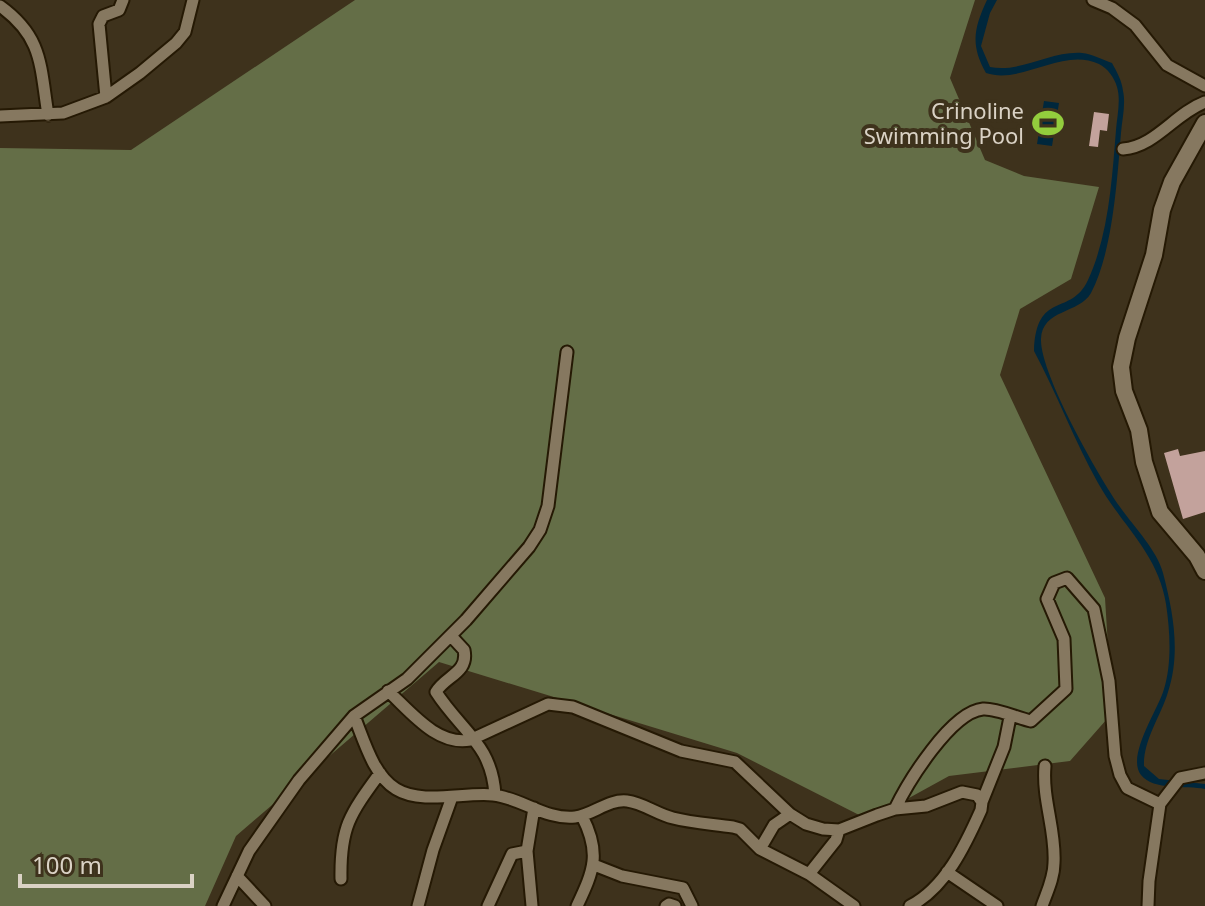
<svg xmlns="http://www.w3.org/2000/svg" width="1205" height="906" font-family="'Noto Sans',sans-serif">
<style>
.forest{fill:#646e47}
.water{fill:#00273c}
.building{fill:#c3a29c}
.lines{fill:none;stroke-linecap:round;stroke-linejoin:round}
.street-casing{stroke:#251904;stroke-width:15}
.secondary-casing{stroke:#251904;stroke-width:20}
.street{stroke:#867860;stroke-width:11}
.secondary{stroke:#867860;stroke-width:16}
.labels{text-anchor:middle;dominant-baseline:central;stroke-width:8;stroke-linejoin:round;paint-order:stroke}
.poi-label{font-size:22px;fill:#dad2c5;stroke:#3e321c;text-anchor:end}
</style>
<rect width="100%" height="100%" fill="#3e321c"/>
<!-- forest -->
<path class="forest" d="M355,0H975L950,78L985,160L1024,176L1099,187L1071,279L1020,309L1000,375L1105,598L1110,679L1107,719L1070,761L949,776L869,820L737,753L439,662L236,836L205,906H0V148L131,150Z"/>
<!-- water -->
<path class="water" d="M987,0H997L990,13L981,46L990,67C1021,73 1050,51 1082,53C1092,54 1103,60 1112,63C1117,72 1122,81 1123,91C1126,104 1122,120 1121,133C1117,180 1113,251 1091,293C1079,314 1042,309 1041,339C1040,374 1099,477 1120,507C1134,527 1157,550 1163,573C1173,611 1181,653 1168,692C1161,716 1143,740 1144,766L1159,779L1205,784V789C1186,785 1154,791 1141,775C1126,756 1158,710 1164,689C1172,663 1170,631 1166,604C1158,553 1122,526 1098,483C1074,440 1057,394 1034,351C1036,290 1071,317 1088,280C1109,234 1112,179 1116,130C1117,117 1121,100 1117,87C1114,77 1108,69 1099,64C1062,47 1022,85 986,73C970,45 974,28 987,0Z
M1044,101L1059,103L1052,146L1037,144Z"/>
<!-- building -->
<path class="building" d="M1094,112L1109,114L1107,131L1100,130L1098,147L1089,146Z
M1178,449L1180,456L1205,451V512L1183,519L1164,453Z"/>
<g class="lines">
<defs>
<path id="street" d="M1093,0L1112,8L1135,25L1167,65L1205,86
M0,6C43,37 40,65 48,115
M106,97L99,24L103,16L119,10L123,0
M0,116L63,113L106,97L140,73L176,43L185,32L193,0
M1123,149C1156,146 1174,114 1205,102
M451,636L464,650C469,673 445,676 436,692C461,731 492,744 495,795
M388,691C411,712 437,746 470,740L548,704L573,707L681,751L735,762L790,814L806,824L823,829L839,830L877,815L895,809L926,806L962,792L977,795L982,802L981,810C965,846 945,888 910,906
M354,716C364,740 373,775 396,789C422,805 464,792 493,795C522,798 545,820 575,817C593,815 608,799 627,801C643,803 657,814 673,818C692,823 713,824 733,827L740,829L760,849L809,874L854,906
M982,802L1004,747L1010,717
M895,809C908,782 951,712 983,709C996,708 1017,718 1031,721L1066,689L1064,639L1047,599L1054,583L1067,578L1094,609L1109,681L1115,756L1120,775L1127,788L1160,804
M760,849L774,825L790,814
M594,865L622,876L683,888L692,906
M947,872L997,906
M809,874L836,840L839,830
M237,876L265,906
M341,879C340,827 350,814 380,773
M223,906L249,851L299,780L354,716L407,679L466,620L529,547L540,530L548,506L567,352
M418,906L433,850L452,797
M488,906L512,854L527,851
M532,906L527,851L534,808
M577,906C594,870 601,853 582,816
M666,906L669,904L675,906
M1042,906C1047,892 1054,878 1054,863C1056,830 1042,800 1045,766
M1148,906L1149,881L1160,804L1180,778L1205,773"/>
<path id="secondary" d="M1205,123L1172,182L1162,210L1154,255L1127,338L1121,367L1124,391L1139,430L1144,462L1160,512L1197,556L1205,571"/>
</defs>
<!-- street casing -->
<use href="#street" class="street-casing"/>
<!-- secondary casing -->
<use href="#secondary" class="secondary-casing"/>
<!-- street -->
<use href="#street" class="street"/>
<!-- secondary -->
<use href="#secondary" class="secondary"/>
</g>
<!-- icons -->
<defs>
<symbol id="stadium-bare" viewBox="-9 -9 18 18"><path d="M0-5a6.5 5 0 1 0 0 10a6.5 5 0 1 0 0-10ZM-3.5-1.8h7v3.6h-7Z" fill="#93cd3d" stroke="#3e321c" stroke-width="2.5" paint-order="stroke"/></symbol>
</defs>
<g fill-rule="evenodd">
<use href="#stadium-bare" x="1026" y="101" width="44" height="44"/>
</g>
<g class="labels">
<!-- poi labels -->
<g class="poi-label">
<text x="1024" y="110">Crinoline<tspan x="1024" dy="25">Swimming Pool</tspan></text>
</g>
</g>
<!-- scale -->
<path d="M20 874v12h172v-12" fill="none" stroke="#dad2c5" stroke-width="4"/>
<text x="32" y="874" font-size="24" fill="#dad2c5" stroke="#3e321c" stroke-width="6" paint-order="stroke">100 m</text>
</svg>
